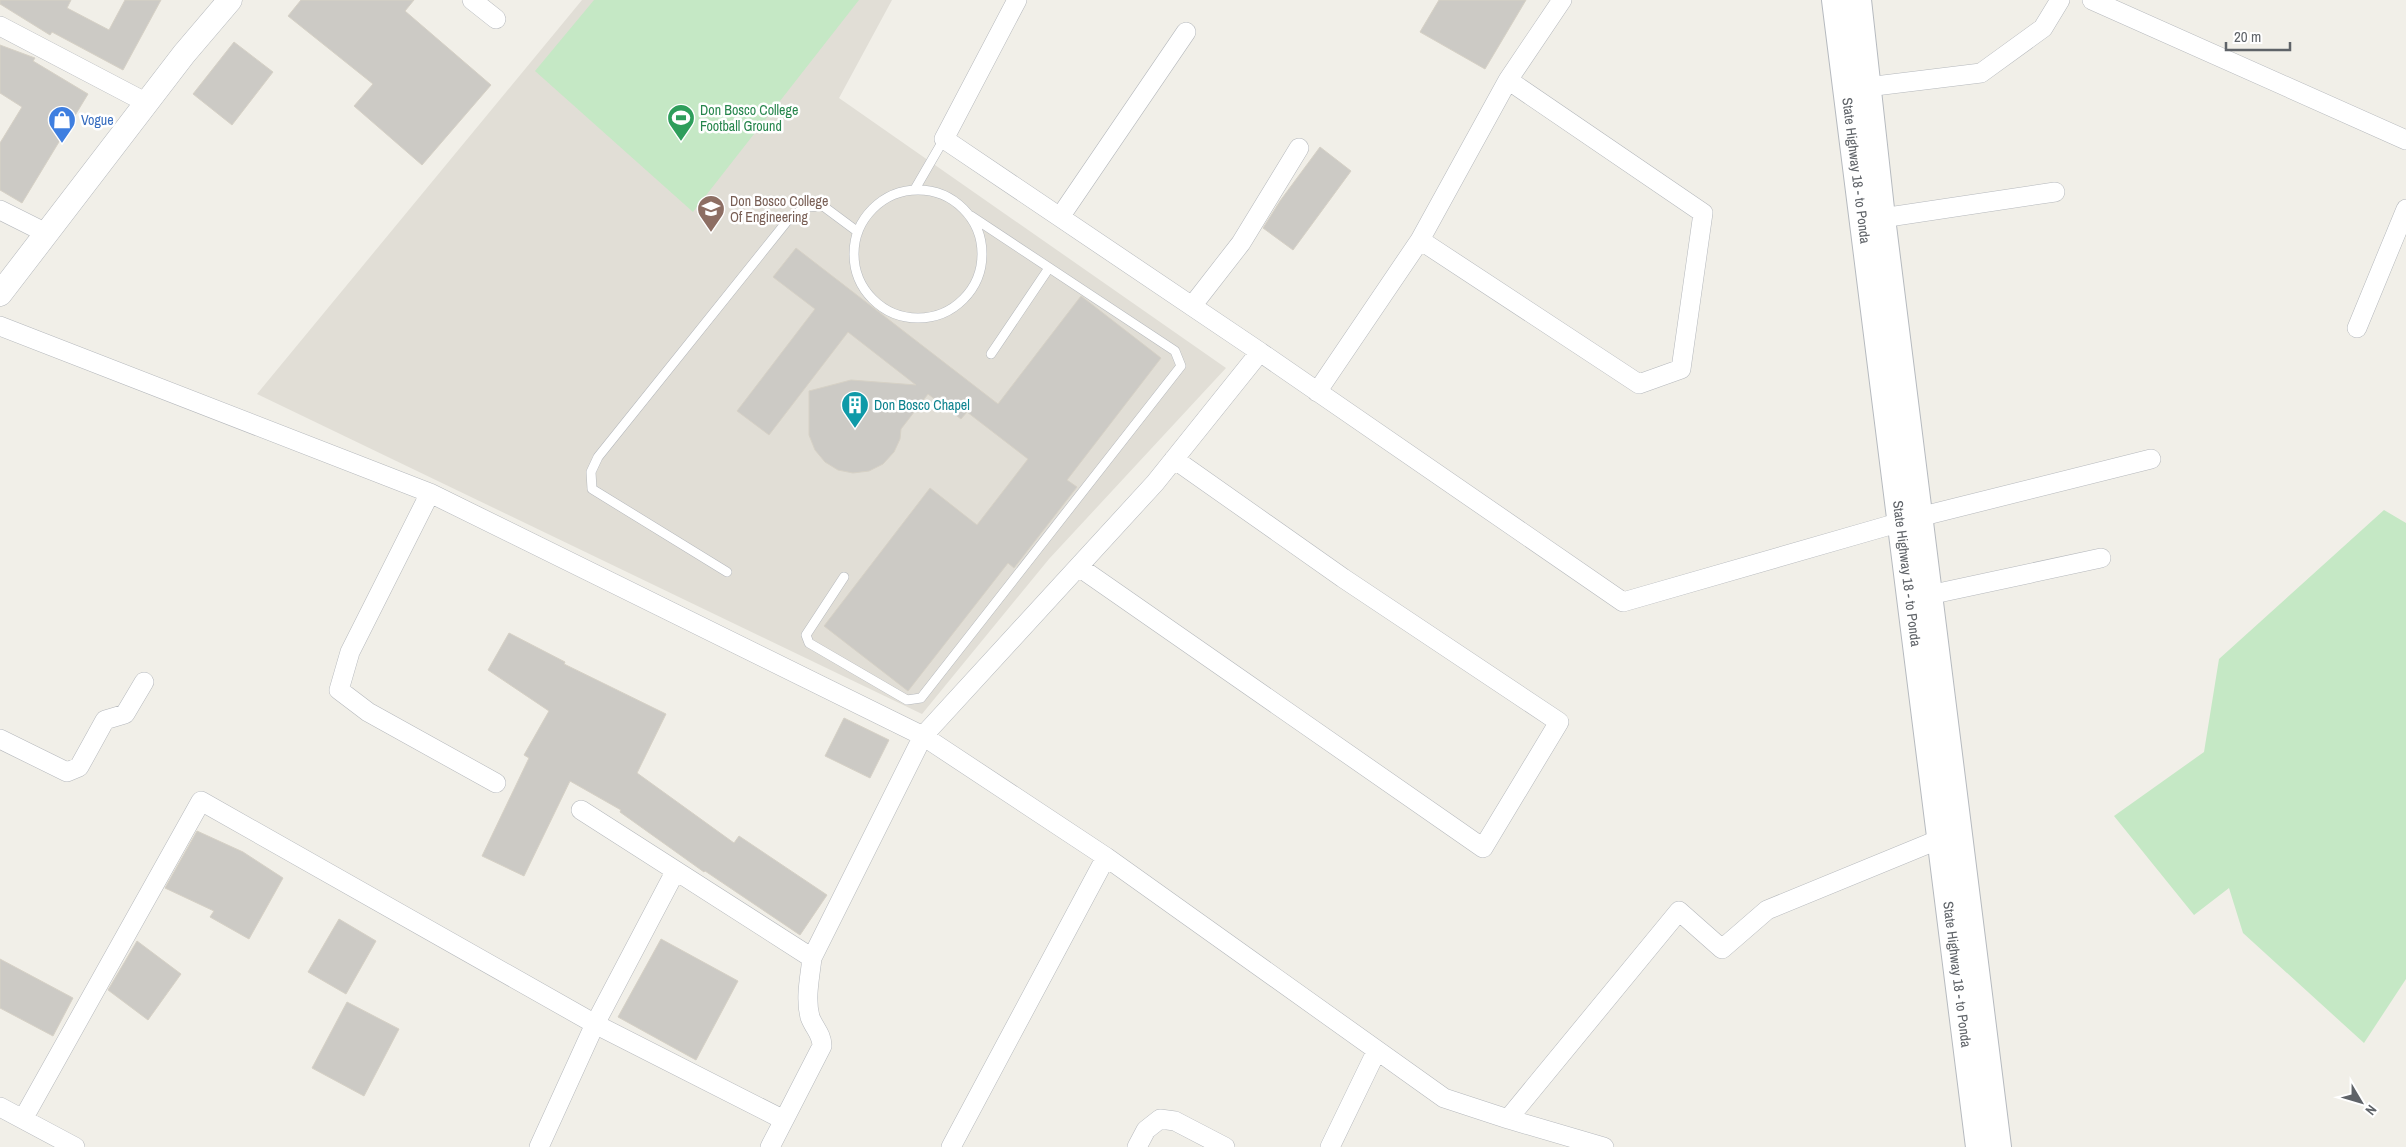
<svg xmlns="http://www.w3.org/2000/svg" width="2406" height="1147" font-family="'Archivo Narrow',sans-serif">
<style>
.education{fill:#e1ded6}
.green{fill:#c5e8c5}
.building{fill:#cccac5;stroke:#d6d1c6}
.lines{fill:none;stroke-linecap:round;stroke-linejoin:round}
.service-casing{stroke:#b5b8bc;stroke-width:10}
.minor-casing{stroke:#b5b8bc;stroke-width:20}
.tertiary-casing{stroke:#b5b8bc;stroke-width:25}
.secondary-casing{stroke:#b6babf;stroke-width:28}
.service{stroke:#fff;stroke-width:9}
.minor{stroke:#fff;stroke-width:19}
.tertiary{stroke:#fff;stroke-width:24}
.secondary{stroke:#fff;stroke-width:26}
.labels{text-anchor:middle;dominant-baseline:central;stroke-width:5;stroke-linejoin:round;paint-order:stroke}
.leisure-label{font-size:14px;fill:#27864d;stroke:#fff;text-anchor:start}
.shop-label{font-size:14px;fill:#366cbe;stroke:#fff;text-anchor:start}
.street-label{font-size:14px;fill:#5f6368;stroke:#fff}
.education-label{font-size:14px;fill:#785e54;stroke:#fff;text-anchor:start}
.culture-label{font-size:14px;fill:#0d838f;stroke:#fff;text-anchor:start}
</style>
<rect width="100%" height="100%" fill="#f1efe8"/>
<!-- education -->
<path class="education" d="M582,0H892L839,98L1226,368L1049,559L922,714L257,394Z"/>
<!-- green -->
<path class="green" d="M594,0H859L693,212L535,71Z
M2384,510L2406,523V979L2364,1043L2243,933L2229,888L2194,915L2114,816L2204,752L2219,659Z"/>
<!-- building -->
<path class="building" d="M0,0H71L67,8L109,30L125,0H161L123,70L52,32L50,35L0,4Z
M301,0H414L405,11L491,85L422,165L354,106L373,84L288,16Z
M1439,0H1526L1485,69L1420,32Z
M234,42L273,72L232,125L193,94Z
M0,45L35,58L33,61L88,94L22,203L0,190V143L22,107L0,93Z
M1320,147L1351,171L1293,250L1263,228L1280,201Z
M796,248L998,404L1081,296L1161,358L1067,480L1077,487L1014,568L1008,563L908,691L824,626L930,488L977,525L1028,459L967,412L961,419L928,394L901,429L900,439L894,452L883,464L869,471L853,473L838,470L825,462L815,450L809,435V391L851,380L916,385L848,332L769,435L737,411L815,309L773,277Z
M509,633L565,662L564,664L666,714L637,773L734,843L739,836L827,895L800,935L705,871L704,872L620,812L621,810L570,781L524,876L482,856L529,758L524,755L549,711L488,670Z
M844,718L889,740L870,778L825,756Z
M197,831L243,852L283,878L249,939L210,917L214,911L165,888Z
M339,919L376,941L346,994L308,972Z
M661,939L738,981L696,1060L618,1017Z
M137,941L181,974L148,1020L108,990Z
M0,959L73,998L53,1036L0,1008Z
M347,1002L399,1029L364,1096L312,1068Z"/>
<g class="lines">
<defs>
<path id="service" d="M915,189L944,139
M854 254a64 64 0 1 1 128 0a64 64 0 1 1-128 0Z
M991,354L1049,268
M727,572L592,489L591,472L598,457L788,220L805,207L823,206L858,232
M844,577L806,635L809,643L907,700L921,698L1181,366L1175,351L971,216"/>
<path id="minor" d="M472,0L496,19
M2092,0L2406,140
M0,26L147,103
M1867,87L1981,73L2043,28L2060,0
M0,210L48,234
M1060,217L1186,32
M1882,218L2055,192
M1420,240L1508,80
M1192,306L1241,243L1299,148
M0,326L430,493L923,736L1155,483L1260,352L944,139L1017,0
M2357,328L2406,209
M1260,352L1623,602L1901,522
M1317,392L1420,240L1639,384L1681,369L1703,213L1508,80L1562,0
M430,493L350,652L339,690L368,712L496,783
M1919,517L2151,459
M1079,567L1483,848L1559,722L1343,578L1174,459
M1929,595L2101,558
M0,739L67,772L79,767L105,720L125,714L144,682
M581,810L812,958L923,736L1106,857
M0,1107L75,1147
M23,1119L201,801L595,1024L784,1120L770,1147
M1508,1119L1604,1147
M784,1120L822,1046C822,1034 814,1028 810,1017C805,998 810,977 812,958
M539,1147L595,1024L675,872
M951,1147L1106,857L1444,1098L1508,1119L1679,911L1722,949L1767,910L1940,839
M1137,1147L1146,1130L1160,1119L1175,1121L1225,1147
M1330,1147L1377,1050"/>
<path id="tertiary" d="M0,294L184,54L230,0"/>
<g id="secondary">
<path id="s1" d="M1835,0L1979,1147"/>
<path d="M1858,0L1882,218L1998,1147"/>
</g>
</defs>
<!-- service casing -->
<use href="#service" class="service-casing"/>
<!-- minor casing -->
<use href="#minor" class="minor-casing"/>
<!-- tertiary casing -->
<use href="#tertiary" class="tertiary-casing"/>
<!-- secondary casing -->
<use href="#secondary" class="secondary-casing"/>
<!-- service -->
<use href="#service" class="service"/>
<!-- minor -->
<use href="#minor" class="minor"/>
<!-- tertiary -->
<use href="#tertiary" class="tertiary"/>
<!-- secondary -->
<use href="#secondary" class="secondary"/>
</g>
<!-- icons -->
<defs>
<symbol id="stadium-pin" viewBox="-11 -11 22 30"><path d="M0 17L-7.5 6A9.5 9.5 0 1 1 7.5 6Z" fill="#2e9e5b" stroke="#fff"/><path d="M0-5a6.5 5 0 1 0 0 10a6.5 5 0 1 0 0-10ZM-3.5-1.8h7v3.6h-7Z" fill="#fff"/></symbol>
<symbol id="shop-pin" viewBox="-11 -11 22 30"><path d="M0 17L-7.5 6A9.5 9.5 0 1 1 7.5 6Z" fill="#3f7fe0" stroke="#fff"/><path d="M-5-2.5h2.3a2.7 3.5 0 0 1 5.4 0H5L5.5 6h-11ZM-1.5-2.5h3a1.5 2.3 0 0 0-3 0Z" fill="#fff"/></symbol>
<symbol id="university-pin" viewBox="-11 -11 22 30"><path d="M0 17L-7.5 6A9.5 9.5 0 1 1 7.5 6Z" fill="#8d6e63" stroke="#fff"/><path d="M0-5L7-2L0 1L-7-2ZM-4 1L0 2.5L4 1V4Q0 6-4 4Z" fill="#fff"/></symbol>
<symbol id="building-pin" viewBox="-11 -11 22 30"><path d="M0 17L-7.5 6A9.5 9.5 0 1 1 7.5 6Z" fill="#0f9aa8" stroke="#fff"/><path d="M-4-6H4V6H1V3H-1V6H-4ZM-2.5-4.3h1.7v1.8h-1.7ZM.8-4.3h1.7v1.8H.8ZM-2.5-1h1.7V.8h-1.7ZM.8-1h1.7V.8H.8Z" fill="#fff"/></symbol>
</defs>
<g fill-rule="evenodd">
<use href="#stadium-pin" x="665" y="102" width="32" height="43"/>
<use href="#shop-pin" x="46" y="104" width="32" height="43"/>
<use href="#university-pin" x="695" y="193" width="32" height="43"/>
<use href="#building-pin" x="839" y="389" width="32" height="43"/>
</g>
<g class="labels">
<!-- leisure labels -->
<g class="leisure-label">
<text x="700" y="110">Don Bosco College<tspan x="700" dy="16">Football Ground</tspan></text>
</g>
<!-- shop labels -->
<g class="shop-label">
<text x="81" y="120">Vogue</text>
</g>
<!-- street labels -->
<g class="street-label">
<text stroke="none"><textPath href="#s1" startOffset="172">State Highway 18 - to Ponda</textPath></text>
<text stroke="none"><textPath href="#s1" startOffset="578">State Highway 18 - to Ponda</textPath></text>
<text stroke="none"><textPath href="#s1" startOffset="982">State Highway 18 - to Ponda</textPath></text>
</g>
<!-- education labels -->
<g class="education-label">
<text x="730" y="201">Don Bosco College<tspan x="730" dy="16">Of Engineering</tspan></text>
</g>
<!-- culture labels -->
<g class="culture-label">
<text x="874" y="405">Don Bosco Chapel</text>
</g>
</g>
<!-- north arrow -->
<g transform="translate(2361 1102) rotate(128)" stroke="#ffffff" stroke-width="4" paint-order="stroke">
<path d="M0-4L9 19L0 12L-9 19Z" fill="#5f6368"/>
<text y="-8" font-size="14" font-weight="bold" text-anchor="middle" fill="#5f6368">N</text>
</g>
<!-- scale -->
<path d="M2226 42v8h64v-8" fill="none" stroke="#5f6368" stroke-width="2.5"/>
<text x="2234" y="42" font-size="15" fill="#5f6368" stroke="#ffffff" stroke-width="4" paint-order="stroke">20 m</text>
</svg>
